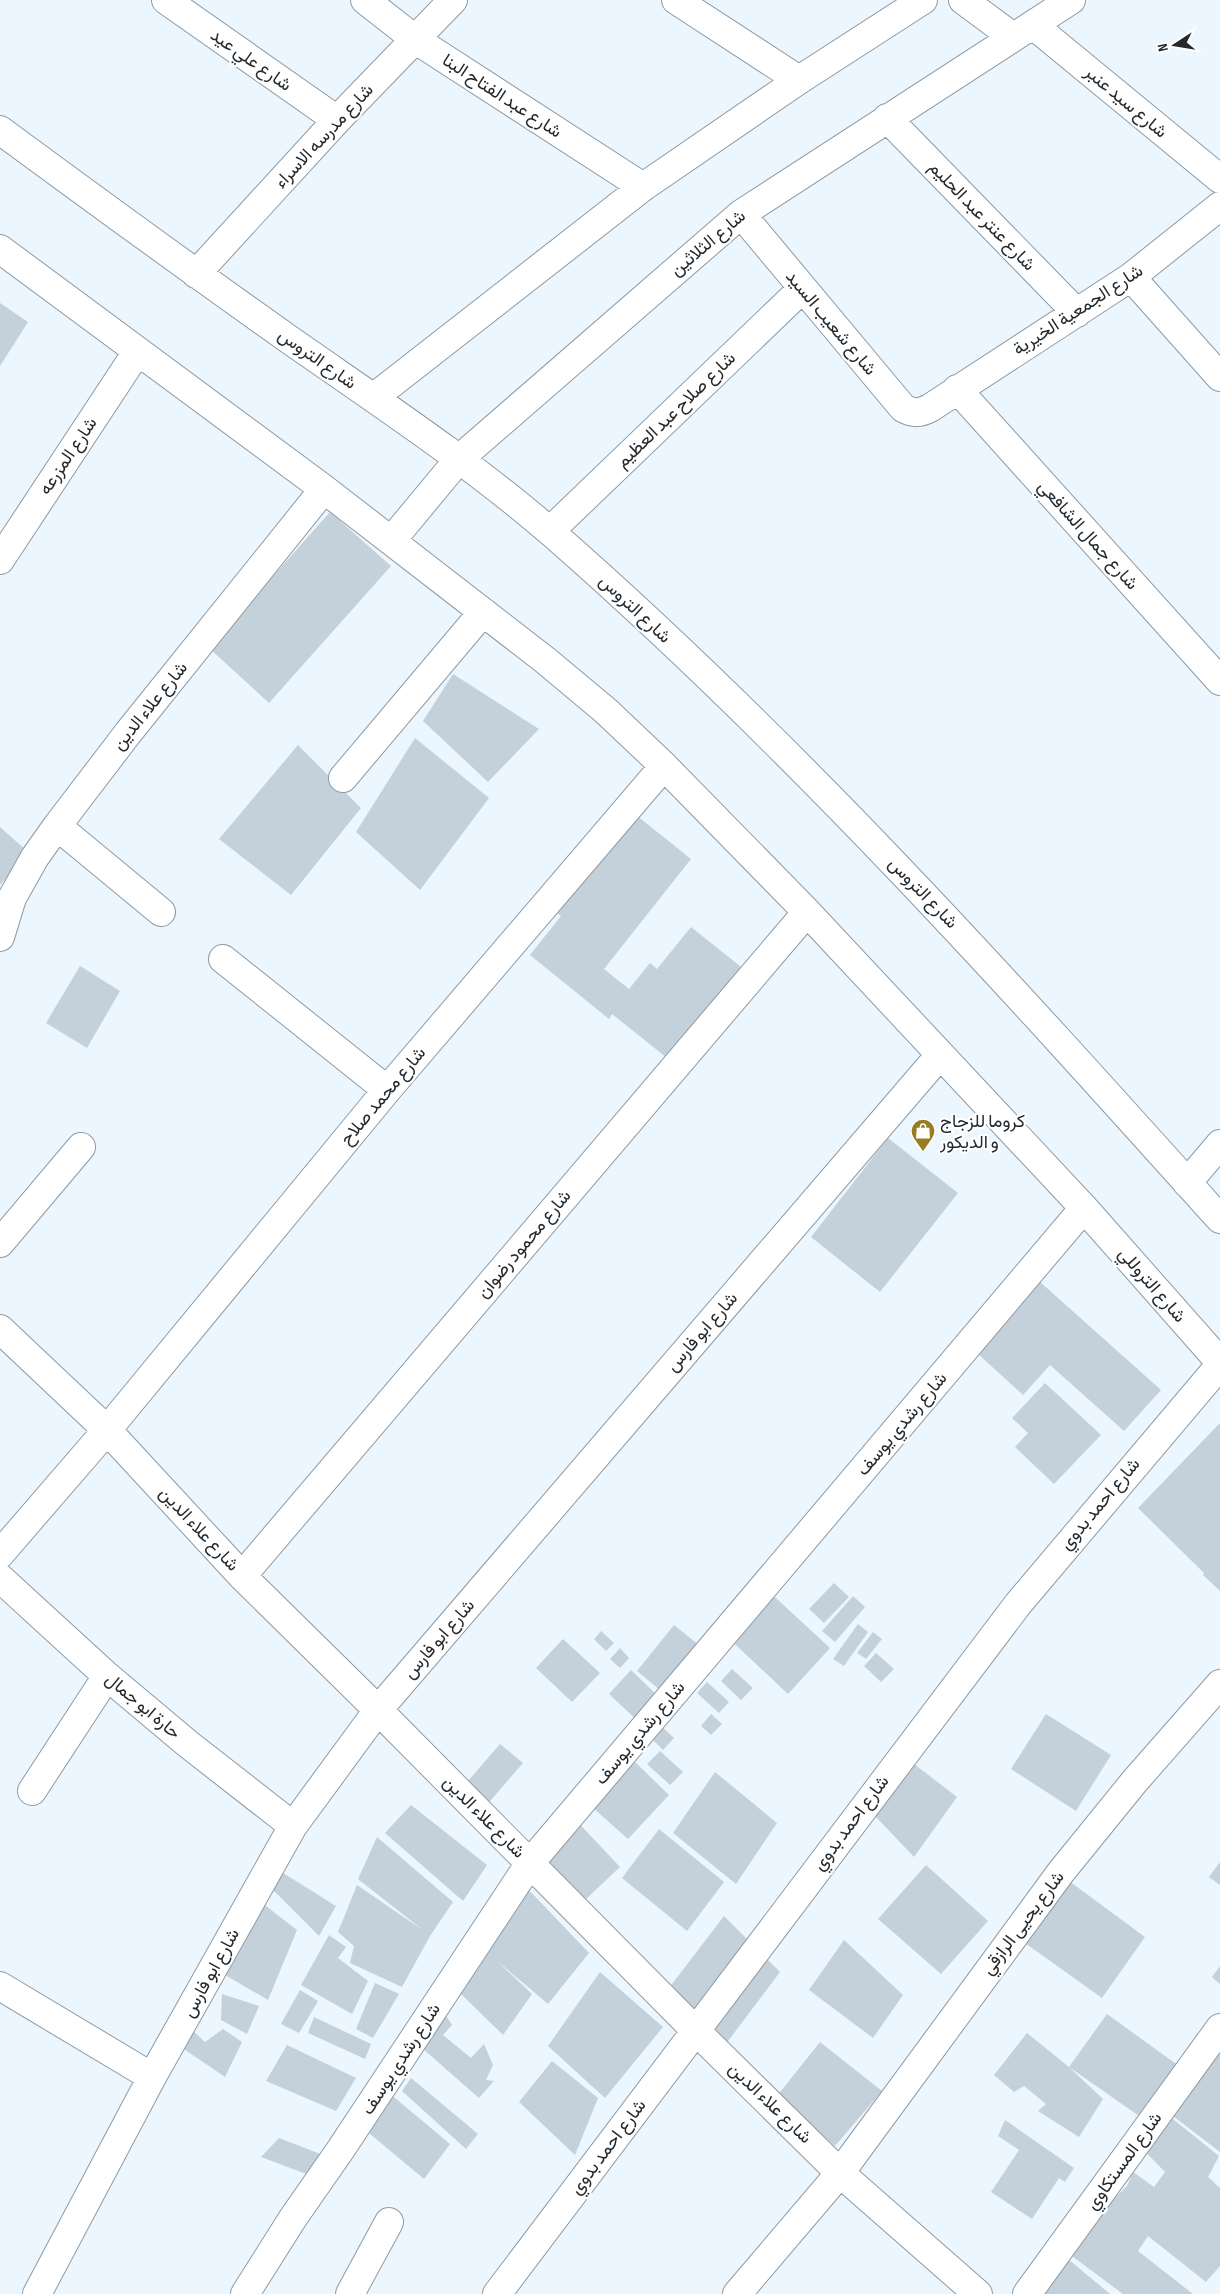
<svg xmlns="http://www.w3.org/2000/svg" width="1220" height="2294" font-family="'Sofia Sans Condensed',Vazirmatn,sans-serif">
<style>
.building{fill:#c4d0da}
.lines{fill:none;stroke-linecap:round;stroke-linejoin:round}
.minor-casing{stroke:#8e9aa4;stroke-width:30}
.minor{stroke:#fff;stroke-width:28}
.labels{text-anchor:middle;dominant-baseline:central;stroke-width:4.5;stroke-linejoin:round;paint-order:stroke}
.street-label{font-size:18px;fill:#24292d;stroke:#fff}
.poi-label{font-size:18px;fill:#24292d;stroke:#fff;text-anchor:start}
</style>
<rect width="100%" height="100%" fill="#ecf6fe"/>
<!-- building -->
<path class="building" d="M0,303L28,322L0,366Z
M330,512L391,566L269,703L209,648Z
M453,674L539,729L488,782L423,721Z
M415,738L489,798L420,890L356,832Z
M298,745L361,808L291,895L219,839Z
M631,811L691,859L604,969L629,989L650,963L657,969L691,927L745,970L672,1062L612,1014L609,1019L530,955L561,916L553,910Z
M0,827L28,852L0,885Z
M80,966L120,991L87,1048L46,1023Z
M888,1138L958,1193L880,1292L811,1237Z
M1039,1281L1161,1390L1124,1431L1050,1365L1023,1395L976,1352Z
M1045,1383L1101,1435L1054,1484L1015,1447L1028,1433L1012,1418Z
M1220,1423V1591L1203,1575L1204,1573L1138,1508Z
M834,1583L849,1597L824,1623L809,1609Z
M764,1587L830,1648L788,1694L722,1632Z
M853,1596L865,1607L835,1642L822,1631Z
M858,1624L868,1632L844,1666L833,1659Z
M674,1625L704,1649L666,1695L637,1671Z
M601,1631L614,1643L606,1651L594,1639Z
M873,1632L882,1639L866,1659L857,1653Z
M563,1639L600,1673L572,1702L536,1668Z
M620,1648L629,1658L620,1668L610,1659Z
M876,1653L894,1669L881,1682L864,1666Z
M732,1669L753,1688L741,1700L721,1681Z
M631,1670L659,1697L641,1724L609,1694Z
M707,1682L729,1702L719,1713L697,1693Z
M711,1714L722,1724L711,1735L701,1726Z
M1046,1714L1111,1755L1076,1811L1011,1769Z
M658,1723L674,1738L663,1750L648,1735Z
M500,1744L523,1763L485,1807L462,1788Z
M892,1747L957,1797L914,1857L858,1798Z
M660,1751L683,1772L670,1785L647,1764Z
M635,1762L669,1795L628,1839L593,1808Z
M715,1772L777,1823L736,1884L673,1833Z
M411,1805L487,1865L463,1901L385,1833Z
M572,1816L620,1867L584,1901L541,1858Z
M659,1829L724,1882L687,1931L622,1878Z
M377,1837L453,1902L430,1936L402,1987L350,1963L354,1946L338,1932L357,1885L424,1931L358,1879Z
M1220,1862V1885L1209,1877Z
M926,1865L988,1921L941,1974L878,1919Z
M283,1873L336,1906L319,1936L271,1888Z
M1069,1881L1145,1937L1102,1998L1025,1943Z
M526,1887L589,1953L548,2004L496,1960L532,1994L503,2035L460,1993Z
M262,1903L297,1930L268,2000L225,1975Z
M724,1916L780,1972L722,2049L666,1992Z
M329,1935L346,1947L338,1958L368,1981L352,2014L301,1985Z
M844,1940L903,1995L873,2038L809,1990Z
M1220,1966V1984L1212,1977Z
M600,1972L663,2027L605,2098L548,2046Z
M375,1983L399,1994L373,2038L356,2029Z
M300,1990L318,2001L299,2033L281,2024Z
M222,1994L259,2006L247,2034L221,2020Z
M445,2014L452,2025L443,2035L471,2058L484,2044L493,2065L486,2080L494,2081L479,2098L423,2049Z
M1107,2014L1179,2066L1153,2103L1219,2156L1208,2177L1220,2188V2266L1206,2282L1148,2236L1138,2251L1193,2294H1123L1053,2242L1087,2188L1110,2203L1127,2186L1133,2172L1154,2187L1165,2172L1130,2136L1142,2118L1069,2067Z
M314,2017L371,2044L365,2059L308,2033Z
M186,2024L205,2042L223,2029L242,2042L225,2077L181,2047Z
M1027,2033L1069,2067L1103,2099L1079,2137L1038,2111L1046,2104L1024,2086L1014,2092L994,2075Z
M1220,2037V2152L1165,2110Z
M820,2042L882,2091L835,2146L777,2096Z
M287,2045L356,2078L336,2111L266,2081Z
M552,2061L598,2098L575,2155L519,2102Z
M411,2078L478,2134L466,2149L402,2091Z
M389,2093L450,2144L424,2179L363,2128Z
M1005,2120L1074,2168L1065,2182L1059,2178L1032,2219L991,2192L1019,2150L998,2136Z
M279,2138L323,2155L309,2175L261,2157Z
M1068,2259L1110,2294H1039Z"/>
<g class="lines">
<defs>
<path id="minor" d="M166,0L337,120
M365,0L416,40L643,187
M676,0L799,80
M963,0L1013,37
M1033,25L1220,179
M887,118L1077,313
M0,130C95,200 191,270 287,338C377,401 470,462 553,534C793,744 1007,982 1220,1219
M741,214L903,408C914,414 920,413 930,408L1131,277L1220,206
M0,249L324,489L545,660L606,711L664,766L807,912L1084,1208L1220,1362
M196,274L337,120L453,0
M1131,277L1220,377
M957,389L1220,681
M373,398L643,187L799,80L923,0
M550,531L802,289
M391,541L459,459L741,214L1071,0
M0,560L137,352
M343,778L483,612
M57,826L161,912
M0,937L12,898L35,857L57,826L128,733L324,489
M223,959L387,1090
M1187,1183L1220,1144
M0,1243L81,1147
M0,1329L107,1430L242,1576L378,1710L696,2031L840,2173L978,2294
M0,1554L107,1430L387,1090L664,766
M242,1576L807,912
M0,1578L107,1676L188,1744L293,1826
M32,1791L107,1676
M0,1986L152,2077
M37,2294L152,2077L293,1826L378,1710L940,1055
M245,2294L293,2218L341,2149L530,1863L1084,1208
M350,2294L389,2222
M497,2294L1018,1604L1220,1365
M737,2294L840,2173L1061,1872L1134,1782L1220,1684
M1027,2294L1220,2028"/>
</defs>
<!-- minor casing -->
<use href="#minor" class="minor-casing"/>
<!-- minor -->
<use href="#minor" class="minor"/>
</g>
<!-- icons -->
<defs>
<symbol id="shop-pin" viewBox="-11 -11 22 30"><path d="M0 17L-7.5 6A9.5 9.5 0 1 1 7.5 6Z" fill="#977c24" stroke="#fff"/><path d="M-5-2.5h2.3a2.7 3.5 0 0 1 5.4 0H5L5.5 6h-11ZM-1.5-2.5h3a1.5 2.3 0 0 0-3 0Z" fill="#fff"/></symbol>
</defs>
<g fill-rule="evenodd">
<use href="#shop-pin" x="909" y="1117" width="28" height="38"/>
</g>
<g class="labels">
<!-- street labels -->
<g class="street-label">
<text transform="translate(251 60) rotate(35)">شارع علي عيد</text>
<text transform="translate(502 96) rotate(33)">شارع عبد الفتاح البنا</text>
<text transform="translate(1126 102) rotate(40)">شارع سيد عنبر</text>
<text transform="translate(324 136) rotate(-47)">شارع مدرسه الاسراء</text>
<text transform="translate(982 216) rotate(46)">شارع عنتر عبد الحليم</text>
<text transform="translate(708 243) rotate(-40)">شارع الثلاثين</text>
<text transform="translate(1078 310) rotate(-33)">شارع الجمعية الخيرية</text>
<text transform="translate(831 323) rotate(50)">شارع شعيب السيد</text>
<text transform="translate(317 359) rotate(35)">شارع التروس</text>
<text transform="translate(676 410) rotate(-44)">شارع صلاح عبد العظيم</text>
<text transform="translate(68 456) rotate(-56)">شارع المزرعه</text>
<text transform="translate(1088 535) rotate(48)">شارع جمال الشافعي</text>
<text transform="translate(635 609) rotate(43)">شارع التروس</text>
<text transform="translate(150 706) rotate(-51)">شارع علاء الدين</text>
<text transform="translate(923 893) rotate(46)">شارع التروس</text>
<text transform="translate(383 1096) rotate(-50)">شارع محمد صلاح</text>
<text transform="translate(524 1244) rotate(-50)">شارع محمود رضوان</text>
<text transform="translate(1152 1285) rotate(49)">شارع التروللي</text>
<text transform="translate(702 1332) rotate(-49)">شارع ابو فارس</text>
<text transform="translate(902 1424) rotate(-50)">شارع رشدي يوسف</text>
<text transform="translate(1100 1504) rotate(-50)">شارع احمد بدوي</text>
<text transform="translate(199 1529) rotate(47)">شارع علاء الدين</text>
<text transform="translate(439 1639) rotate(-49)">شارع ابو فارس</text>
<text transform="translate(143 1706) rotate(40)">حارة ابو جمال</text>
<text transform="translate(640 1733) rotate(-50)">شارع رشدي يوسف</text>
<text transform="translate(484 1817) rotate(45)">شارع علاء الدين</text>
<text transform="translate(851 1823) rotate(-53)">شارع احمد بدوي</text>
<text transform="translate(1023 1923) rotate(-53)">شارع يحيى الرازقي</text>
<text transform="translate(211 1973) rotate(-61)">شارع ابو فارس</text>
<text transform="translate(401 2059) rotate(-57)">شارع رشدي يوسف</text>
<text transform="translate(770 2103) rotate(44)">شارع علاء الدين</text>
<text transform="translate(608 2147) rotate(-53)">شارع احمد بدوي</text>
<text transform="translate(1124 2161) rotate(-54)">شارع المستكاوي</text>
</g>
<!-- poi labels -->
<g class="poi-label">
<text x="940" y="1121">كروما للزجاج<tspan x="940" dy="21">و الديكور</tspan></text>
</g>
</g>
<!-- north arrow -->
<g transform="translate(1175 45) rotate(258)" stroke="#ffffff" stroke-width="4" paint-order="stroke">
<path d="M0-4L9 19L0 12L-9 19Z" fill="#24292d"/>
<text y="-8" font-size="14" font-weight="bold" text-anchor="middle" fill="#24292d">N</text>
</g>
</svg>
